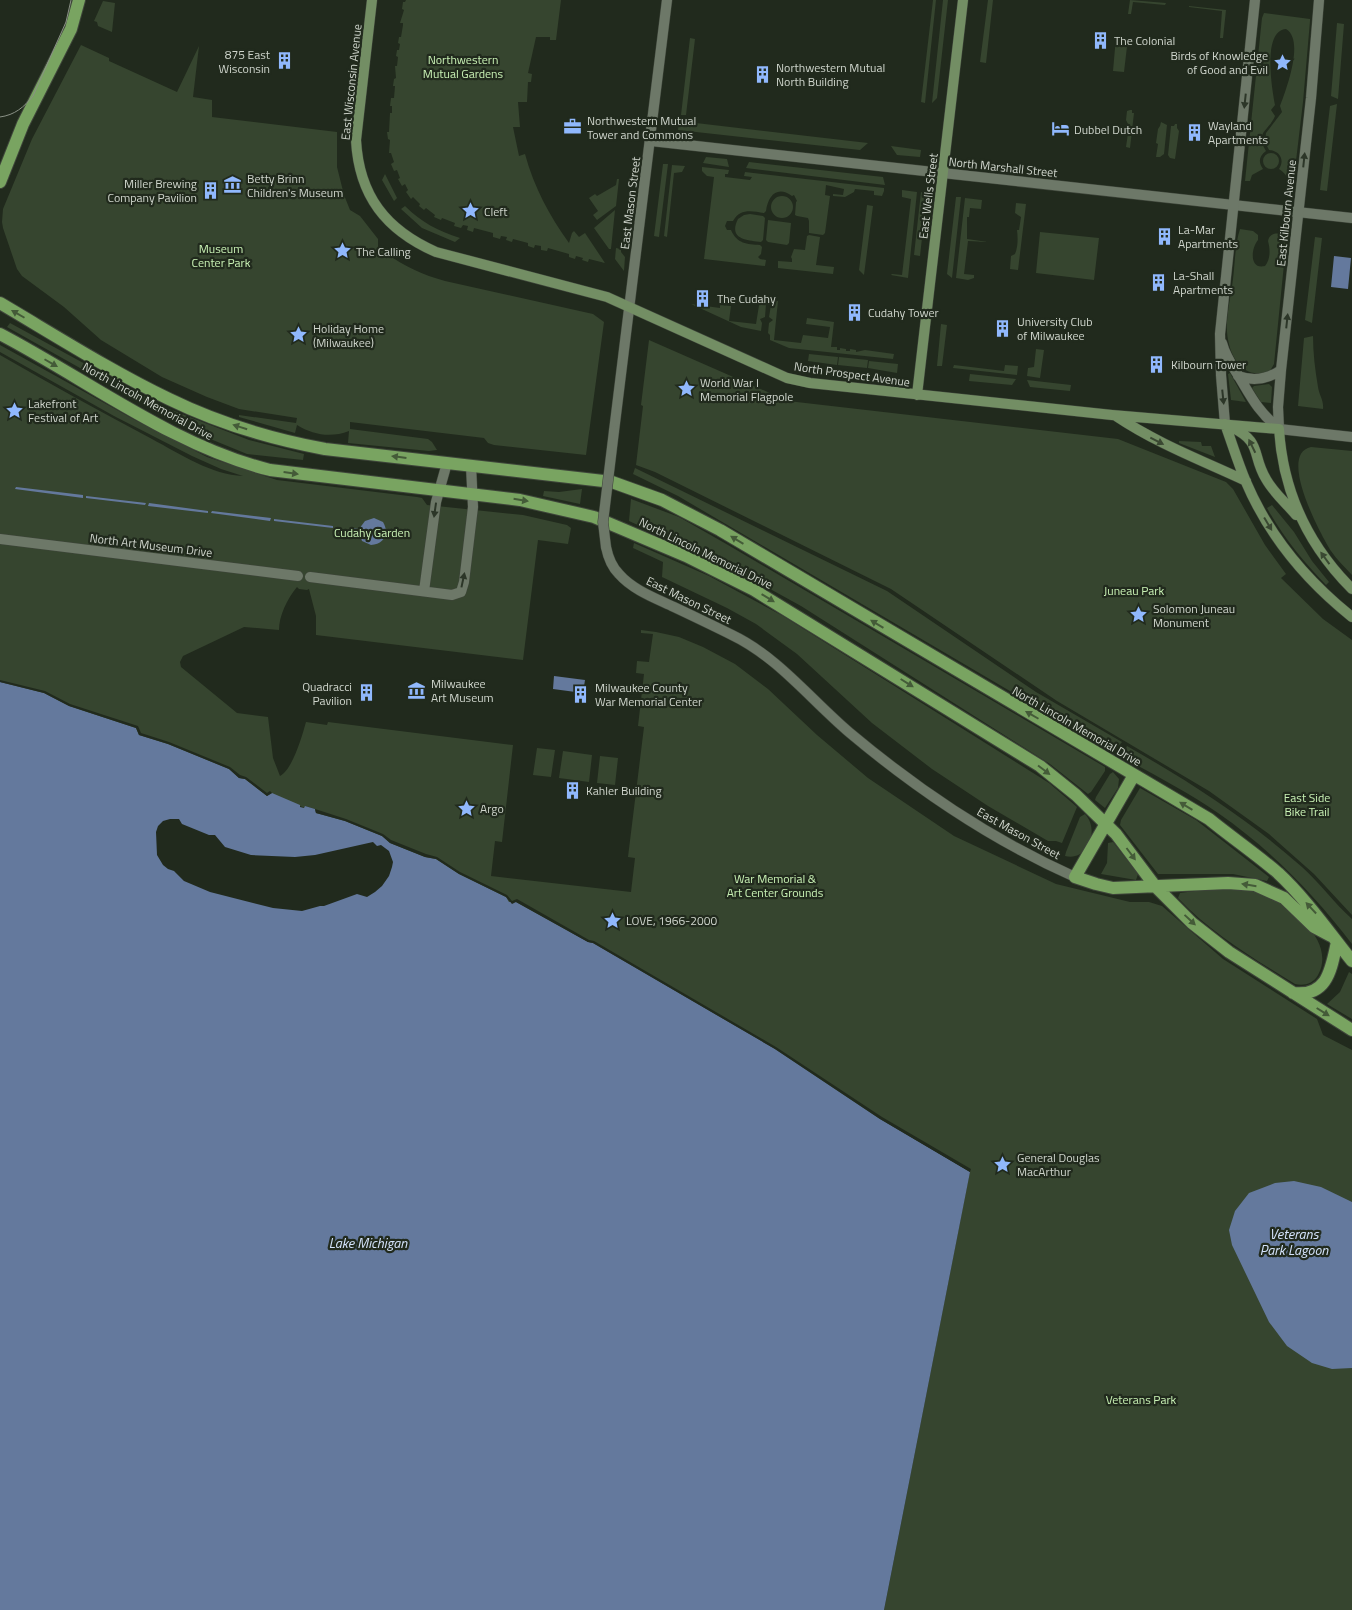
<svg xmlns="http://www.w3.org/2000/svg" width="1352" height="1610" font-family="'Titillium Web',sans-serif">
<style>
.green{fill:#36452f}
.water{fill:#64799d}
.pier{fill:#212a1d}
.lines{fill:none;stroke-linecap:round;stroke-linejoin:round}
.minor-casing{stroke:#3e453a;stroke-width:11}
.tertiary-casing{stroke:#3e453a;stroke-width:11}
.secondary-casing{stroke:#3e453a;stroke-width:11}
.primary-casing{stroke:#3e453a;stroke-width:14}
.minor{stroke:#6d7868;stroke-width:10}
.tertiary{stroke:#6d7868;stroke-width:10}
.secondary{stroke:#738e64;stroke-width:10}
.primary{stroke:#79a461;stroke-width:12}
.tram{stroke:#8a9186;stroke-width:1}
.tertiary-bridge-casing{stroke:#3e453a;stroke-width:11;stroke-linecap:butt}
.tertiary-bridge{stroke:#6d7868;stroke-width:10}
.oneway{fill:#2c3628}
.oneway2{fill:#445b38}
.oneway3{fill:#3a4832}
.labels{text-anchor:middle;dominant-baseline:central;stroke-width:4.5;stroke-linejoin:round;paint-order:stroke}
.poi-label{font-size:12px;fill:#cfd5cc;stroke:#212a1d;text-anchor:start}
.park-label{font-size:12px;fill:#c9f2b5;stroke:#212a1d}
.street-label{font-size:12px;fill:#cfd5cc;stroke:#212a1d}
.water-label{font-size:14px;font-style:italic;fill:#d5e4fc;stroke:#212a1d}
</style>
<rect width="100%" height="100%" fill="#212a1d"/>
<!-- green -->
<path class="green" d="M406,0H561L556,40H550V37H536L528,73L532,74L531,82H528L527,102H518L520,127H513L519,156L525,154C534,187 549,215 569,243L572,233L574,231L579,237L585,233L605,263L589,259L588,262L582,260L583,258L576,256L575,259L569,257V254L548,248L547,251L541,250V246L535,245L534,248L528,246V243L513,239L512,242L506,240L507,237L501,236L500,239L493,237V233L474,228L473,232L467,230L468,226L463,225L461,228L454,226L455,223L442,218L441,220L434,217L435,215L426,208L424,210L419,206L420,204L413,197L411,199L406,192L408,190L405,184L402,186L398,179L400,178L397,170L394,171L391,164L394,162L391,153H389L390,140L388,139L387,132H389L390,113H392V106H390L391,98H394L395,86H393L394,79L396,78L395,66H397L398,57L396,56L397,50H399L400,44L398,43L399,37H401L403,25V23H400L404,10L402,9L403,2H405Z
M933,0H936L925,103L921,102Z
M943,0H948L937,98L932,103Z
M988,0H993L986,63L980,62Z
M1130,0L1166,3L1165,5L1133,2L1131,14H1128Z
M103,1L115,3L112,32L98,26L97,22L94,21Z
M1189,6L1226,10L1223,38H1220L1222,11L1189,7Z
M1264,13L1310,19V21L1303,102L1293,186H1287C1290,178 1285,173 1279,169C1285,160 1280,151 1269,150L1265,142L1266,133L1282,112L1280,106C1286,90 1305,40 1286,29C1262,31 1272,89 1275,105L1271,110L1275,116C1269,131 1254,132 1266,151C1259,156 1258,162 1263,169L1252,175L1250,181H1245L1262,18Z
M1337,23L1344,24L1338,99L1331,96Z
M1116,37L1128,38L1124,72L1113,71Z
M690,38L695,39L686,115H681Z
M81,45L109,58V61L177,92L199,46L193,97L212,100V117L337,132V167L344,195L350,210L360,216L378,239V248C399,263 419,274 445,281L593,314L604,322L586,455L494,445L488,443L484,438L350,422V429L428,439L432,442L437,450L429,451L348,443L349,431C331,438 313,435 297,425L295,433L239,417V415L296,423L297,418L239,409L207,397L162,377L101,340L64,307L22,276L17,269L3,228L2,222L3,209L32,139Z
M1337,104L1327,191L1320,190L1330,106Z
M1130,110H1132V113H1134L1130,148L1126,147L1129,126L1126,120L1127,111Z
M679,121L868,143L860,150L678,130Z
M1161,122L1167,125L1164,154L1160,157H1156L1158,144L1156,143L1158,129L1160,126Z
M1175,124H1177V128L1179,131L1175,159L1170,158L1168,155L1171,126H1174Z
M891,146L921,150L920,157L897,155Z
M1263 161a8 8 0 1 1 16 0a8 8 0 1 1-16 0Z
M706,157L727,159L729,167L703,163Z
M749,162L883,177L885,185L746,168Z
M663,164H668L659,237L654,236Z
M672,165L685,166L682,172L674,173L667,237L664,236Z
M702,167L729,170L728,174H725V177L750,180L752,177L744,176L745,172L884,188V191L882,196L874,195V191L855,189L854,192L845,197L833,196V194L843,195L844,189L826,185L825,195L830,196L825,233L823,235L809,233V221L808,218L797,216L795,215L796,202L797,201L794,195L792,196C777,185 768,196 766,211L764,213C752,211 740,208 733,221H727L725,226L727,230H731C737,244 747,244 760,245L762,247L761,254L758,257L760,259L766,260L765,266L704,259L714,177L707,176L702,171Z
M385,174L397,198L394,201L382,180Z
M617,179H619L616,206L597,220L593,215L598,211L589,198L595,194L597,196L616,185Z
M902,190L917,192L908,278L891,275L892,274L902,275L911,199L902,197Z
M921,192L927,193L920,256L914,255Z
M771 207a11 11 0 1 1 22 0a11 11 0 1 1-22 0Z
M956,197H961L952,278L947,274Z
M965,198L982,200L981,209L970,208L969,217H967V239L988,242L968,241L964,274L974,275V278L968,280L956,278Z
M1016,203L1026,204L1018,270L1010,269L1011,256L1015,254C1018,247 1018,238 1017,230H1019L1021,217L1015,213Z
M867,205L873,206L864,275L859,270Z
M405,206C421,222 438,231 460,238L455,242L422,228L401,209Z
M615,210L611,249H609L594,228Z
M750,214L763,216L765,218L763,240L761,242C746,240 728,239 738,219L744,215Z
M768,220L791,223L789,243L787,245L768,242L766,240Z
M1240,229L1253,231L1258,235V240C1251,248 1249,270 1265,266C1271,259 1270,248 1268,241C1270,231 1279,234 1287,234L1274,364L1270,371C1243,381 1229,357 1227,332C1226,315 1231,296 1233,279C1235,263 1235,244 1240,229Z
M1040,232L1099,238L1094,280L1036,273Z
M809,235L820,237L816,265L834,267L833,274L778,268V261L792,262V259L791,257L794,249L805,250L807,236Z
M1315,237L1322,238L1312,323L1305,320Z
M616,248L621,249V252L625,257L624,271L615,259Z
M760,299L767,300L765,303L766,304L765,317L760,319L762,323L761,331L741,327L691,304L720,308V305L731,306L729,321L756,324Z
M771,301H778L774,340L801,343L803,335L828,338L830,327L806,324L807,318L834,322L831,347H837V350H840V348L846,349V351H850V349L856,350V352L865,350L894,354L893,359L789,348L770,340V335L768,333L769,323L773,320L769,317L771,305L772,304Z
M10,323L164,407L249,440L304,454L303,460L247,454L208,438L185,427L7,327Z
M941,324L947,325L942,366H937Z
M1313,336C1313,352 1315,370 1318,387C1319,395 1324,400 1323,409L1298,406L1304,338Z
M649,340L788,401L1118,439L1226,482L1233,489L1265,545L1286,574L1281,578L1323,619L1352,640V915L1314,874L1269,834L1209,791L1057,701L891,589L655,472L636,465L643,406L641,405Z
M0,345L135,420L207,457L277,480L417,497L422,498L427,505L523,515L567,525L571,528L568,544L538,540L523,660L316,635V616L309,589L307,590L299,589L297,587C287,599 279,616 279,630L244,627L183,656L180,662L181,667L237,713L268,717L273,758L280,776C293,769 302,736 306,722L327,725L328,722L513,745L502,842L495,841L491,876L631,892L635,858L628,857L644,727L638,726L644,674L636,673L637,661L649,662L653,634L641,633V630L656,632L679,637L703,647L735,664L768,689L817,735L868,778L954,836L1056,884L1130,902H1149L1162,906L1223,959L1317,1019L1323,1035L1352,1050V1610H884L970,1171L880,1119L775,1049L593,943L316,813L315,809L305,806V808L285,800L267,796L20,688L0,682V355C50,384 101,412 152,439C180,454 212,475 243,476L221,469L192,456L114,416L0,352Z
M1036,349L1044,350L1040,378L1027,376L1028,368L1034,367Z
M809,354L838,357L837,365L808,361Z
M839,357L868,360L867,368L838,365Z
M869,361L898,364L897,373L868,368Z
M954,365L1004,371L1005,365L1018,366L1017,375L953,368Z
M1230,373L1246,402L1231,400L1228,374Z
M970,374L1016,379L1012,385L969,381Z
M1027,380L1071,385L1070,391L1030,387Z
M1269,384L1272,387L1271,403L1261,402L1252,388L1254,386Z
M1179,441L1201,442L1202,446H1211L1215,457L1179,443Z
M1311,447L1352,451V575C1345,567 1337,560 1331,551C1321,535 1277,454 1311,447Z
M635,468L887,591L1036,692L1122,742L1114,752L678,496L633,474Z
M582,489L580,504L543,496L544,491L559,492Z
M631,499L679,517L728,545L1105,767V771L1091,792L1088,794L1050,764L801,606L730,567L629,521Z
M1272,505L1294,532L1312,561L1329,582L1326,585C1303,561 1283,537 1267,508Z
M634,543L709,576L783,616L1049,783L1077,807L1062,843L1056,841H1048L988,806L932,769L872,723L797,654L756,624L727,608L662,577L663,562L633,548Z
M1127,746C1190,782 1248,819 1302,867C1320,883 1334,903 1352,919V944C1314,894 1270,849 1218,813C1188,792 1154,775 1122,757Z
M537,748L555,750L551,777L533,775Z
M563,751L592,755L589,782L559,778Z
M600,756L618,758L615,785L597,783Z
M1113,772L1119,779L1118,788L1105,808L1095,800L1096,797L1110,774Z
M1140,788L1196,820L1269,877L1267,881L1233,874H1158L1120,825L1121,820Z
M1085,814C1100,830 1088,862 1065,856L1066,852L1080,817Z
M1113,842L1138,874L1136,880L1101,874L1107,863L1108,843Z
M1218,888C1237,889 1257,889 1274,899C1298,913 1335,944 1318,975C1313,984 1304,986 1295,984C1253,958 1212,934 1178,898L1180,893Z
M1349,972L1352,974V1019L1327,1004L1340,992Z"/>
<!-- water -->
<path class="water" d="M1334,256L1351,258L1348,289L1331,287Z
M16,487L83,495V498L15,489Z
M86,496L146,503L145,505L86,498Z
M149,503L208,511V513L148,506Z
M212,511L271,518L270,521L211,513Z
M374,518L383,522C390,534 384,544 371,545L362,541L359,531L351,530V528L359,529L365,521Z
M274,519L333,526V528L274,521Z
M554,676L585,680L583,693L553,689Z
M0,682L44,693L69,706L136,728L139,735L168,744L229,769L239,778L245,779L267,796L272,793L300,805V807L304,808L305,806L315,809L316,813L345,821L382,836L390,843L425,857L436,859L459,874L506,897L509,902H516L588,942L593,943L775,1049L880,1119L970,1172L884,1610H0Z
M1294,1181L1321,1187L1352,1202V1368L1332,1369L1312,1363L1287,1346L1269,1322L1232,1245L1229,1230L1235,1211L1249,1193L1275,1183Z"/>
<!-- pier -->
<path class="pier" d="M0,680L45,691L70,704L138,726L141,733L169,742L230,767L240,775L246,777L267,793L270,791L272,793L267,796L245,779L239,778L229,769L168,744L139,735L136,728L69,706L44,693L0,682Z
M315,809L346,819L383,834L391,840L426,854L437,857L460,872L507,895L512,901L517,899L589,940L594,941L776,1047L882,1117L971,1169L970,1172L880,1119L775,1049L593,943L588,942L516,902L512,904L506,897L459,874L436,859L425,857L390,843L382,836L345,821L316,813Z
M170,819H179L182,824L209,835H215L225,847L251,855L295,857L315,855L373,842L377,846L381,845L389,851L393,862L392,867L389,876L382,886L375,892L367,897L357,894L324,906H320L302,911L273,908L210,892L184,881L174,871L168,869L163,865L157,855L156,832L158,826L163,821Z"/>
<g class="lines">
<defs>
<path id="minor" d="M651,141L1352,218
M1279,429L1352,437
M0,539L298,576
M310,577L452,595L461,592L464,582L473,507L471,466
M424,591L436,502L447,463"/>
<path id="tertiary" d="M1222,343C1225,355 1231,364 1238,375C1252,398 1257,410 1279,429
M1238,376C1254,382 1268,379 1281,370
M1225,424L1221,375L1220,334L1255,0
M1279,429L1278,407L1281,370L1311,98L1319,0
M614,431L667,0
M606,547C608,557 612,567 619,574C633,590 655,598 674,607C693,616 712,625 732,635C778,657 811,700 850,733C918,790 994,841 1075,877"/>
<path id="secondary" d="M372,0L356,140C359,196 386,230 436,252L607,297L787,378L810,383L1112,415L1279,429C1283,492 1307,544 1352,589
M917,395L963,0
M1116,416C1158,444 1201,460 1246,481
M1225,424C1232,443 1238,463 1246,482C1269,536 1307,581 1352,617
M1231,427C1263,442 1251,454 1266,479C1273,492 1286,503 1296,515"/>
<path id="primary" d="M0,182L23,124L71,29L79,0
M0,303C56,336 111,371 169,399C218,423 271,439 325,449L612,482L662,500L720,530L1209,819C1231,837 1256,854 1278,873C1306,899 1328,931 1352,961
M0,334C88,380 173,446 270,470L520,500L594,517L686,556L754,590L1040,766L1076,795L1116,834L1155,886L1192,923L1229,952L1352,1030
M1134,775L1075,877L1096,884L1113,888L1228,883L1255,885L1284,898L1314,927L1331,936
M1293,993C1328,997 1331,969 1337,942"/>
</defs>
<!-- minor casing -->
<use href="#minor" class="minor-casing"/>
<!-- tertiary casing -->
<use href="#tertiary" class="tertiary-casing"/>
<!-- secondary casing -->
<use href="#secondary" class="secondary-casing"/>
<!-- primary casing -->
<use href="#primary" class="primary-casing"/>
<!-- minor -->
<use href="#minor" class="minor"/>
<!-- tertiary -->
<use href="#tertiary" class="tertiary"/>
<!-- secondary -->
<use href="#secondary" class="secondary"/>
<!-- primary -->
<use href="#primary" class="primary"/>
<!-- tram -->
<path class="tram" d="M0,117C15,115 24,107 33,96L66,22L71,0"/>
<defs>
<path id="tertiary-bridge" d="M606,547L603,522L614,431"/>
</defs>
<!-- tertiary-bridge casing -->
<use href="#tertiary-bridge" class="tertiary-bridge-casing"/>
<!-- tertiary-bridge -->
<use href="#tertiary-bridge" class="tertiary-bridge"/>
</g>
<!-- one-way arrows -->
<defs><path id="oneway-solid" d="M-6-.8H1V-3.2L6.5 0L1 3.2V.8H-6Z" transform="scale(1.25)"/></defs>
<g class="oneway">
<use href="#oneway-solid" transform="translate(1245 101) rotate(96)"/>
<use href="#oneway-solid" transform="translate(1304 160) rotate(-84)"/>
<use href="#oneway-solid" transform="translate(1287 321) rotate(-84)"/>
<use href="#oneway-solid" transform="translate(1223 397) rotate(84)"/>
<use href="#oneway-solid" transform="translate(435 510) rotate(98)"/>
<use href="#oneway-solid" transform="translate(463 580) rotate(-78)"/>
</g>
<g class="oneway2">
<use href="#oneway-solid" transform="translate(18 314) rotate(-150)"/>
<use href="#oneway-solid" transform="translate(51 363) rotate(30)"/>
<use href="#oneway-solid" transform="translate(240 427) rotate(-163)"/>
<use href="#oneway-solid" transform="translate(399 457) rotate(-173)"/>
<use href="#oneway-solid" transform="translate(291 473) rotate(8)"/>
<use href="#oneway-solid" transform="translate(521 500) rotate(9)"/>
<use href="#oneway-solid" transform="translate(737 540) rotate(-149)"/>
<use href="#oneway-solid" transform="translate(768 598) rotate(31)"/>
<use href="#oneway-solid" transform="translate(877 624) rotate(-149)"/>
<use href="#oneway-solid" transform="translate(907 683) rotate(32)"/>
<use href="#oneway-solid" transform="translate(1032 715) rotate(-150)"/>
<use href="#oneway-solid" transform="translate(1044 770) rotate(37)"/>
<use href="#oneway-solid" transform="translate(1186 806) rotate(-149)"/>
<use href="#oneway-solid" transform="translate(1131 854) rotate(53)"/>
<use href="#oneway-solid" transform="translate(1249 885) rotate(-171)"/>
<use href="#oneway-solid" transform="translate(1311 908) rotate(-133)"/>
<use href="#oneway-solid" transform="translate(1190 920) rotate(43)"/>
<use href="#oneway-solid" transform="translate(1323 1012) rotate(32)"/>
</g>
<g class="oneway3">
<use href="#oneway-solid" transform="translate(1157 441) rotate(27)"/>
<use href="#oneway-solid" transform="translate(1252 446) rotate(-116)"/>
<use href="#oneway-solid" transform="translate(1268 524) rotate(59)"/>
<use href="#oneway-solid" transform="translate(1325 558) rotate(-126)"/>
</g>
<!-- icons -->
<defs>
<symbol id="building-bare" viewBox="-9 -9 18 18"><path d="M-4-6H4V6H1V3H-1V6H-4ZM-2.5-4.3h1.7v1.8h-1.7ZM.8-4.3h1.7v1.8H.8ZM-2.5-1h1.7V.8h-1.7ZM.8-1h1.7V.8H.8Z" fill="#90b8fd" stroke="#212a1d" stroke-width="2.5" paint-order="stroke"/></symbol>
<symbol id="sight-bare" viewBox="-9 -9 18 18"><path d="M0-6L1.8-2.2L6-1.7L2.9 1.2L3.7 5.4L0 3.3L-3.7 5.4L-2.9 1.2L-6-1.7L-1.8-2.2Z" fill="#90b8fd" stroke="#212a1d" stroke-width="2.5" paint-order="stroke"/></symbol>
<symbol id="office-bare" viewBox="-9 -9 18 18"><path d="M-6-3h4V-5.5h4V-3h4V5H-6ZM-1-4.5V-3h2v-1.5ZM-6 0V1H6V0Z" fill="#90b8fd" stroke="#212a1d" stroke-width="2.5" paint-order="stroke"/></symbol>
<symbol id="hotel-bare" viewBox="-9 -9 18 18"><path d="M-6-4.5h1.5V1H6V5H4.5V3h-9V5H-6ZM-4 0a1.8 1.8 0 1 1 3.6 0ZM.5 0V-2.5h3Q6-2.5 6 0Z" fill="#90b8fd" stroke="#212a1d" stroke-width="2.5" paint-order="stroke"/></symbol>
<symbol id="museum-bare" viewBox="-9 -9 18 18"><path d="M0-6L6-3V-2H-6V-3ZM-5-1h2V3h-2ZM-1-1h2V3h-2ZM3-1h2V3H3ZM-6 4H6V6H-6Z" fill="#90b8fd" stroke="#212a1d" stroke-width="2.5" paint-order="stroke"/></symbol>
</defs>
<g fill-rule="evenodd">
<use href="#building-bare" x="1088" y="28" width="25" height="25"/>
<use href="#building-bare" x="272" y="48" width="25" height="25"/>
<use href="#sight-bare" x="1270" y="50" width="25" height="25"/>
<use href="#building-bare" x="750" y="62" width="25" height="25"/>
<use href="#office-bare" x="560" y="114" width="25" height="25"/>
<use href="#hotel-bare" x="1048" y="116" width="25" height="25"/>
<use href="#building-bare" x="1182" y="120" width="25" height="25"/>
<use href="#museum-bare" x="220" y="172" width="25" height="25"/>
<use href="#building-bare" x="198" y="178" width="25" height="25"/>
<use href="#sight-bare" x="458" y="198" width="25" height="25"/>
<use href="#building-bare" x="1152" y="224" width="25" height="25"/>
<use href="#sight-bare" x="330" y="238" width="25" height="25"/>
<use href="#building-bare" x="1146" y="270" width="25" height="25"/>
<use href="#building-bare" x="690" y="286" width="25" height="25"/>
<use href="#building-bare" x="842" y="300" width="25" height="25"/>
<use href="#building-bare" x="990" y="316" width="25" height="25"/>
<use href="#sight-bare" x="286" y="322" width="25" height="25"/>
<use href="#building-bare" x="1144" y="352" width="25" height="25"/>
<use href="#sight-bare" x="674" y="376" width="25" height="25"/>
<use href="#sight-bare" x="2" y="398" width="25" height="25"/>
<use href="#sight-bare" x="1126" y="602" width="25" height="25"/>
<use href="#museum-bare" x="404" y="678" width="25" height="25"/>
<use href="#building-bare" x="354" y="680" width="25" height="25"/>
<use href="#building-bare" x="568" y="682" width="25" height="25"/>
<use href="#building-bare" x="560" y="778" width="25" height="25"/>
<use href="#sight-bare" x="454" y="796" width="25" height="25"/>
<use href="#sight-bare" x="600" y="908" width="25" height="25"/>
<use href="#sight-bare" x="990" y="1152" width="25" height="25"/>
</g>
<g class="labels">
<!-- poi labels -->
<g class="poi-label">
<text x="1114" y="40">The Colonial</text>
<text x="270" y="54" text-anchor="end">875 East<tspan x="270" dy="14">Wisconsin</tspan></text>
<text x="1268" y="55" text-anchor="end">Birds of Knowledge<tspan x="1268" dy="14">of Good and Evil</tspan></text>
<text x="776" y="67">Northwestern Mutual<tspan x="776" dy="14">North Building</tspan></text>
<text x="587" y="120">Northwestern Mutual<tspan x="587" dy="14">Tower and Commons</tspan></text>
<text x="1208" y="125">Wayland<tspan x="1208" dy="14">Apartments</tspan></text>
<text x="1074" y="129">Dubbel Dutch</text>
<text x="247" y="178">Betty Brinn<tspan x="247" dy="14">Children's Museum</tspan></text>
<text x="197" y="183" text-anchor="end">Miller Brewing<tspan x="197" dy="14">Company Pavilion</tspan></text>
<text x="484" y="211">Cleft</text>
<text x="1178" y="229">La-Mar<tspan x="1178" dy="14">Apartments</tspan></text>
<text x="356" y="251">The Calling</text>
<text x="1173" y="275">La-Shall<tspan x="1173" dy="14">Apartments</tspan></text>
<text x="717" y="298">The Cudahy</text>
<text x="868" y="312">Cudahy Tower</text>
<text x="1017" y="321">University Club<tspan x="1017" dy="14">of Milwaukee</tspan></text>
<text x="313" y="328">Holiday Home<tspan x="313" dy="14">(Milwaukee)</tspan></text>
<text x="1171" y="364">Kilbourn Tower</text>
<text x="700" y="382">World War I<tspan x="700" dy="14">Memorial Flagpole</tspan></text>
<text x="28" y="403">Lakefront<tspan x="28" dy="14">Festival of Art</tspan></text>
<text x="1153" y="608">Solomon Juneau<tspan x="1153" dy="14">Monument</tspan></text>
<text x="431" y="683">Milwaukee<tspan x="431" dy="14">Art Museum</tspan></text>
<text x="352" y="686" text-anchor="end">Quadracci<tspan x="352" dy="14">Pavilion</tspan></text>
<text x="595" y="687">Milwaukee County<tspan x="595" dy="14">War Memorial Center</tspan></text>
<text x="586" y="790">Kahler Building</text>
<text x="480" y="808">Argo</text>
<text x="626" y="920">LOVE, 1966-2000</text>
<text x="1017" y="1157">General Douglas<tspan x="1017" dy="14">MacArthur</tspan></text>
</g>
<!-- park labels -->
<g class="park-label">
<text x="463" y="59">Northwestern<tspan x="463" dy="14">Mutual Gardens</tspan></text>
<text x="221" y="248">Museum<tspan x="221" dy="14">Center Park</tspan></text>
<text x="372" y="532">Cudahy Garden</text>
<text x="1134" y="590">Juneau Park</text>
<text x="1307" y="797">East Side<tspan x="1307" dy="14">Bike Trail</tspan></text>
<text x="775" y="878">War Memorial &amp;<tspan x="775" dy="14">Art Center Grounds</tspan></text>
<text x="1141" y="1399">Veterans Park</text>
</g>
<!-- street labels -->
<g class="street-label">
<text transform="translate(351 82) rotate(-84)">East Wisconsin Avenue</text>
<text transform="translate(1003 167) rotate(6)">North Marshall Street</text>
<text transform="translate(928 196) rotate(-83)">East Wells Street</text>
<text transform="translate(630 203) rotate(-83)">East Mason Street</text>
<text transform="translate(1286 213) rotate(-84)">East Kilbourn Avenue</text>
<text transform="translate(852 374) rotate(8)">North Prospect Avenue</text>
<text transform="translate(148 401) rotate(29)">North Lincoln Memorial Drive</text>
<text transform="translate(151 545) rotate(7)">North Art Museum Drive</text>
<text transform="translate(706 553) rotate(26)">North Lincoln Memorial Drive</text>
<text transform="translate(689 600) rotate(26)">East Mason Street</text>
<text transform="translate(1077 726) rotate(30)">North Lincoln Memorial Drive</text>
<text transform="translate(1019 833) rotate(29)">East Mason Street</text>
</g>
<!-- water labels -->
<g class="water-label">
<text x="1294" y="1233">Veterans<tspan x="1294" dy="16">Park Lagoon</tspan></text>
<text x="368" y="1242">Lake Michigan</text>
</g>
</g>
</svg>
